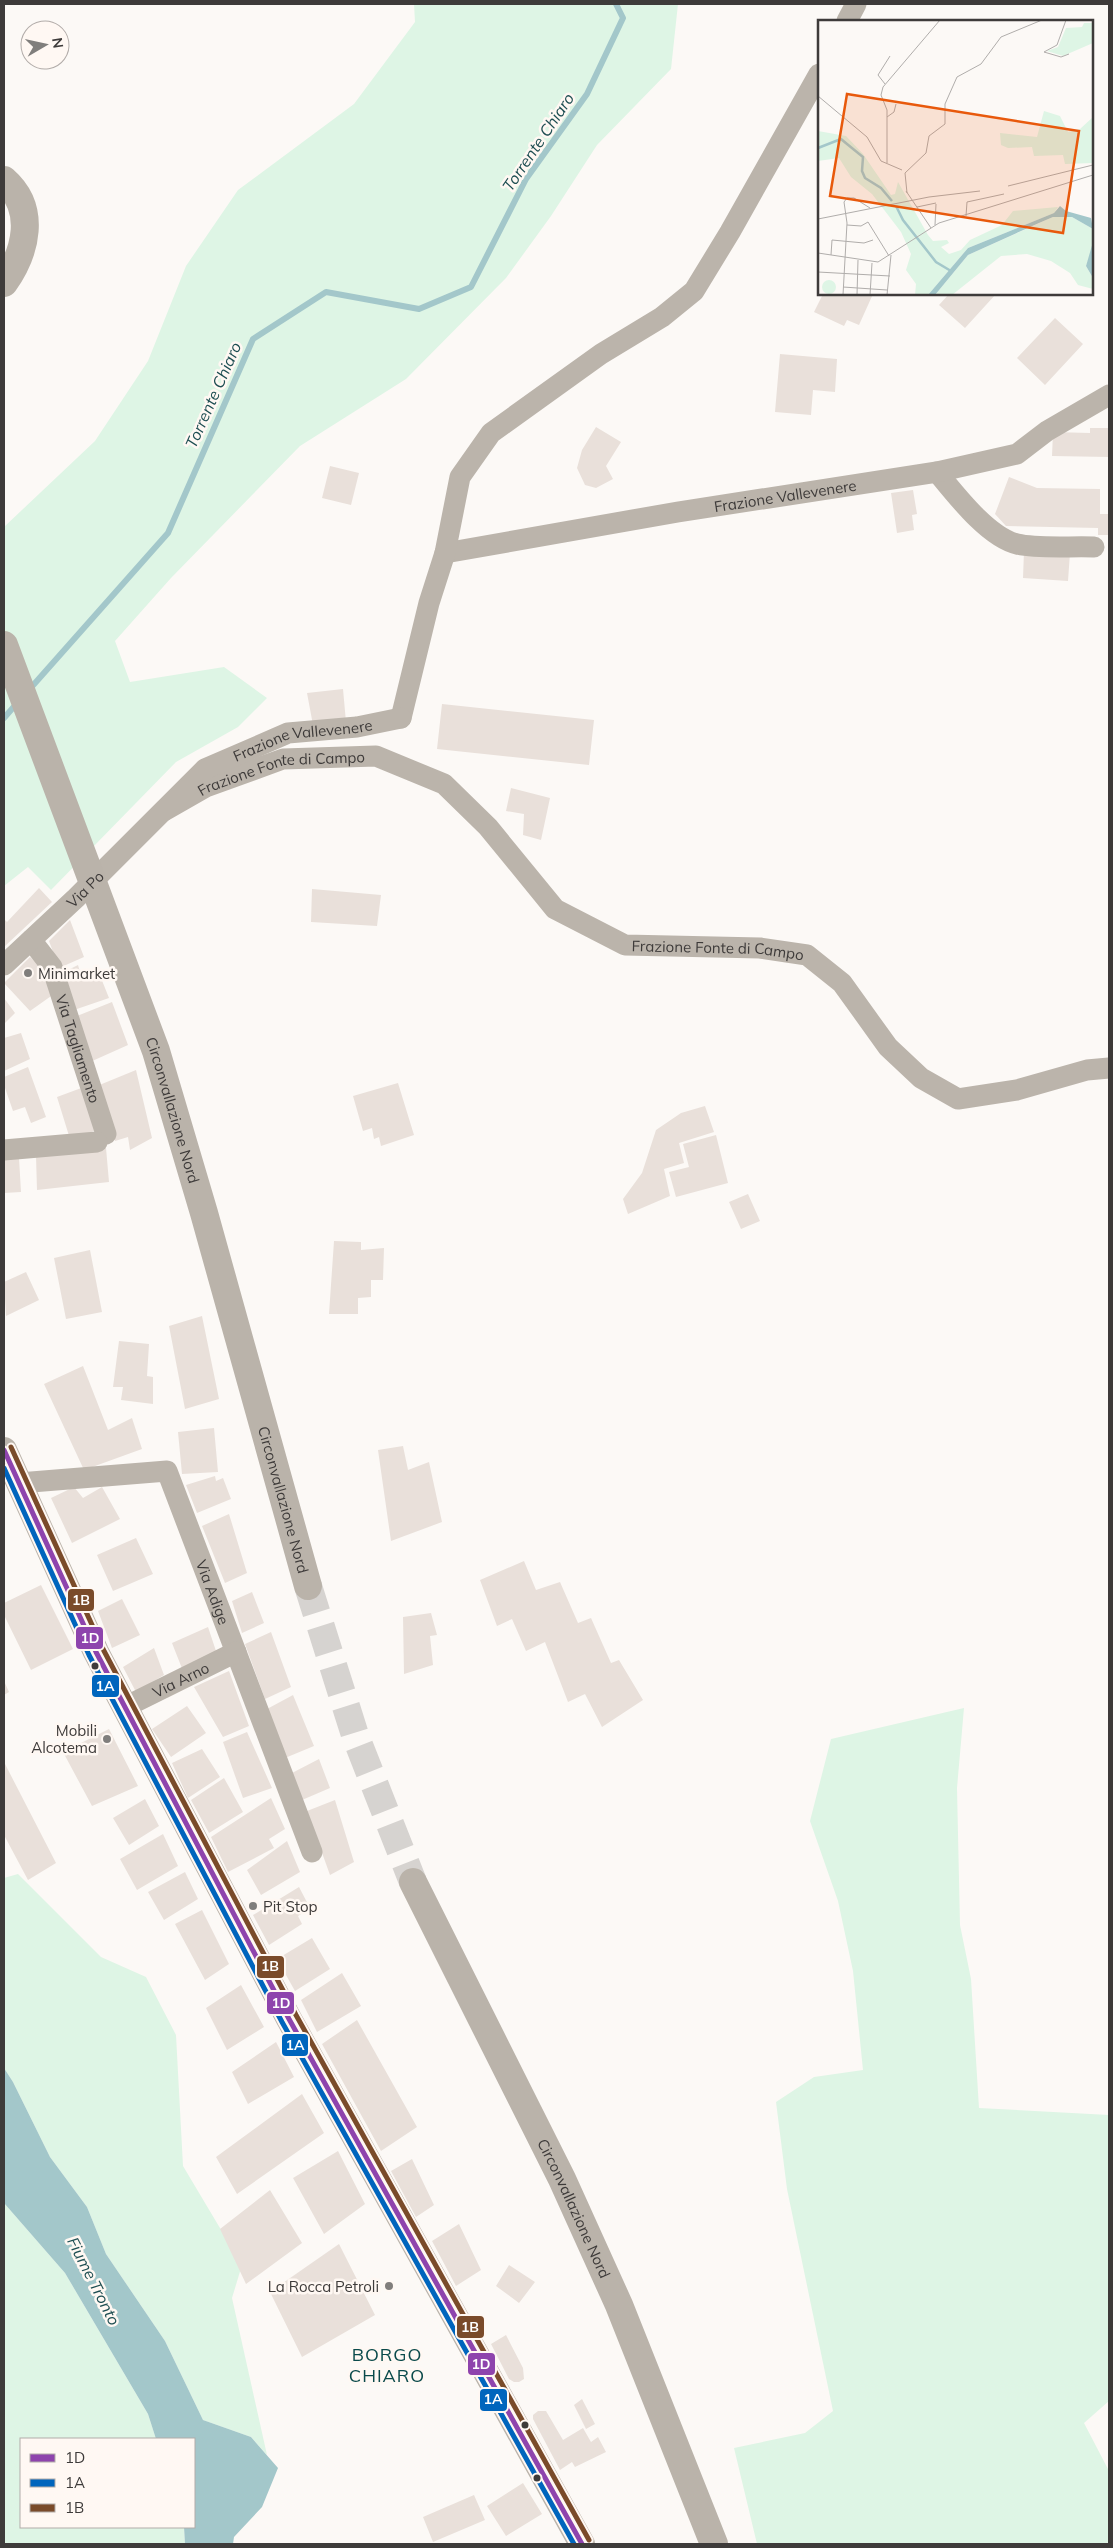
<svg xmlns="http://www.w3.org/2000/svg" width="1113" height="2548" font-family="Mulish,sans-serif">
<style>
.green{fill:#def5e5}
.water{fill:#a3c7ca}
.lines{fill:none;stroke-linecap:round;stroke-linejoin:round}
.stream{stroke:#a3c7ca;stroke-width:6}
.building{fill:#e9e0da}
.secondary-tunnel{stroke:#d6d3d0;stroke-width:28;stroke-dasharray:28 14;stroke-linecap:butt}
.minor{stroke:#bbb4ab;stroke-width:21}
.tertiary{stroke:#bbb4ab;stroke-width:26}
.secondary{stroke:#bab3aa;stroke-width:28}
.bus-1-casing{stroke:#fff8f3;stroke-width:9}
.bus-2-casing{stroke:#fff8f3;stroke-width:9}
.bus-3-casing{stroke:#fff8f3;stroke-width:9}
.bus-1{stroke:#8e44ad;stroke-width:5}
.bus-2{stroke:#0065bd;stroke-width:5}
.bus-3{stroke:#7a4b2a;stroke-width:5}
.poi-dot{fill:#807e7c;stroke:#fff8f3;stroke-width:2}
.bus-dot{fill:#3e3b3a;stroke:#fff8f3;stroke-width:2}
.labels{text-anchor:middle;dominant-baseline:central;stroke-width:5;stroke-linejoin:round;paint-order:stroke}
.street-label{font-size:15px;fill:#3e3b3a;stroke:#fff8f3}
.poi-label{font-size:15px;fill:#3e3b3a;stroke:#fff8f3;text-anchor:start}
.water-label{font-size:16px;font-style:italic;fill:#1e4e52;stroke:#fff8f3}
.quarter-label{font-size:18px;letter-spacing:1px;fill:#0a4a4b;stroke:#fff8f3}
.inset-river{fill:none;stroke:#a3c7ca;stroke-width:2.5}
.inset-road{fill:none;stroke:#b0adab;stroke-width:1}
.view{fill:#e8590c;fill-opacity:0.15;stroke:#e8590c;stroke-width:2.5}
.inset-edge{fill:none;stroke:#3e3b3a;stroke-width:2.5}
.line-badge{stroke:#fff8f3;stroke-width:2}
.badge-label{font-size:14px;text-anchor:middle;font-weight:bold;fill:#fff}
</style>
<rect width="100%" height="100%" fill="#fcf9f6"/>
<!-- green -->
<path class="green" d="M414,4H678L671,69L597,145L551,216L506,278L406,379L300,446L171,578L115,641L130,682L224,667L267,698L238,727L176,762L51,890L28,867L4,886V527L95,441L148,361L186,266L238,190L354,104L415,22Z
M964,1708L957,1788L960,1925L971,1979L979,2108L1109,2115V2401L1084,2423L1109,2471V2544H757L734,2448L805,2433L833,2411L787,2189L776,2102L814,2077L863,2070L853,1971L838,1901L810,1821L831,1739Z
M18,1874L101,1957L146,1977L176,2035L183,2166L242,2265L232,2298L267,2455L251,2437L203,2420L165,2341L106,2254L87,2207L50,2157L13,2082L4,2068V1878Z
M4,2203L65,2273L148,2414L156,2439H21V2527H184L185,2544H4Z"/>
<!-- water -->
<path class="water" d="M4,2068L13,2082L50,2157L87,2207L106,2254L165,2341L203,2420L251,2437L278,2468L262,2507L234,2537L233,2544H185L184,2527H194V2439H156L148,2414L65,2273L4,2203Z"/>
<g class="lines">
<!-- stream -->
<path class="stream" d="M28,691L168,533L253,339L326,292L419,309L471,287L526,179L587,94L623,18L616,4
M4,718L18,702"/>
</g>
<!-- building -->
<path class="building" d="M823,294H873L859,325L847,320L844,326L814,312Z
M949,294H996L965,328L939,305Z
M1055,318L1083,344L1045,385L1017,358Z
M780,354L837,359L835,392L813,390L811,415L775,412Z
M596,427L621,442L606,466L613,479L596,488L585,485L577,468L582,450Z
M1090,428H1109V457L1052,456L1053,432L1090,433Z
M330,466L359,473L351,505L322,498Z
M1009,477L1037,488L1100,489V514H1109V535H1098V528L1006,526L995,514Z
M913,490L917,514L912,515L914,530L897,533L891,493Z
M1024,551L1070,553L1068,581L1023,578Z
M343,689L346,722L313,725L307,693Z
M442,704L594,720L589,765L437,749Z
M511,788L550,798L541,840L523,835L524,814L506,811Z
M39,888L52,902L4,947V919L7,922Z
M312,889L381,895L377,926L311,922Z
M70,920L84,957L59,968L49,941Z
M30,957L49,974L54,994L30,1011L4,983Z
M78,965L80,972L97,968L109,998L74,1010L60,974Z
M4,998L15,1013L4,1024Z
M112,1002L128,1045L90,1062L77,1016Z
M21,1033L30,1059L4,1071V1038Z
M28,1067L46,1117L31,1123L25,1107L13,1111L4,1085V1077Z
M136,1070L152,1138L130,1150L128,1137L115,1141L97,1086Z
M398,1083L414,1135L381,1146L379,1137L374,1139L372,1128L363,1131L353,1096Z
M84,1087L100,1129L70,1139L57,1097Z
M705,1106L714,1132L679,1143L684,1163L664,1169L670,1196L628,1214L623,1199L642,1173L656,1130L681,1113Z
M716,1135L728,1183L676,1197L669,1172L689,1167L683,1144Z
M106,1148L109,1182L37,1190L36,1156Z
M19,1158L21,1192L4,1193V1159Z
M748,1194L760,1221L741,1229L729,1202Z
M334,1241L361,1242V1250L384,1248L383,1280H371V1297L358,1298V1314H329Z
M90,1250L102,1312L66,1319L54,1258Z
M26,1272L39,1300L6,1316L4,1282Z
M202,1316L219,1399L185,1409L169,1326Z
M119,1341L149,1344L147,1376L153,1377V1404L121,1400L123,1387H113Z
M83,1366L108,1430L132,1418L142,1449L84,1470L44,1384Z
M214,1428L218,1472L182,1474L178,1432Z
M403,1446L408,1470L429,1462L442,1522L391,1541L378,1450Z
M215,1476L216,1481L223,1478L231,1499L197,1513L186,1485Z
M74,1487L83,1498L102,1487L120,1519L72,1543L51,1498Z
M229,1514L247,1573L225,1583L202,1526Z
M136,1538L153,1574L113,1591L97,1555Z
M524,1561L536,1590L560,1582L578,1623L591,1618L611,1663L619,1660L643,1700L602,1727L585,1694L568,1702L545,1642L526,1651L512,1619L497,1626L480,1580Z
M41,1585L73,1649L31,1670L4,1615V1603Z
M252,1592L264,1623L242,1633L232,1601Z
M122,1599L140,1635L112,1648L98,1611Z
M431,1613L437,1635L430,1636L433,1665L404,1674L403,1617Z
M208,1627L217,1654L183,1671L172,1643Z
M271,1632L291,1687L265,1699L245,1644Z
M154,1648L164,1675L136,1692L123,1667Z
M229,1671L249,1726L223,1737L194,1687Z
M4,1681L9,1692L4,1695Z
M293,1695L314,1746L285,1758L267,1709Z
M187,1706L206,1733L171,1757L152,1729Z
M109,1729L138,1786L92,1806L63,1752Z
M247,1732L272,1788L243,1798L223,1742Z
M202,1749L220,1777L188,1798L172,1763Z
M319,1759L330,1788L302,1800L292,1773Z
M4,1762L56,1863L28,1880L4,1835Z
M224,1778L243,1812L209,1833L191,1800Z
M271,1798L285,1829L269,1839L274,1848L228,1872L211,1837Z
M145,1799L159,1826L129,1845L113,1818Z
M335,1800L354,1862L330,1875L307,1811Z
M163,1834L178,1866L137,1890L120,1859Z
M287,1841L300,1872L261,1895L247,1870Z
M185,1872L198,1899L164,1920L148,1892Z
M299,1887L310,1908L298,1916L302,1924L269,1945L253,1915Z
M202,1910L229,1964L205,1980L175,1924Z
M312,1938L330,1969L295,1991L277,1959Z
M342,1973L361,2006L317,2032L301,2000Z
M241,1985L264,2027L227,2050L206,2008Z
M357,2020L417,2127L381,2151L322,2044Z
M276,2042L294,2077L248,2104L232,2072Z
M302,2094L324,2133L237,2194L216,2157Z
M338,2151L365,2204L324,2234L293,2178Z
M412,2159L434,2205L416,2217L391,2171Z
M270,2190L302,2243L246,2284L220,2229Z
M459,2224L481,2270L456,2286L432,2241Z
M339,2244L375,2315L302,2357L270,2292Z
M509,2265L535,2282L519,2303L496,2286Z
M506,2335L523,2368L524,2379L519,2382H514L509,2379L491,2344Z
M582,2399L595,2424L586,2429L574,2405Z
M538,2411H546L563,2440L583,2428L591,2442L598,2437L606,2452L575,2467L572,2462L560,2470L533,2419V2415Z
M523,2483L542,2514L506,2536L487,2506Z
M474,2495L485,2520L433,2542L423,2517Z"/>
<g class="lines">
<!-- secondary-tunnel -->
<path class="secondary-tunnel" d="M308,1586L355,1735L413,1882"/>
<!-- minor -->
<g class="minor">
<path d="M847,21L856,4"/>
<path d="M937,472C956,495 988,537 1017,544C1037,549 1072,546 1094,547"/>
<path id="s1" d="M445,553L678,512L937,472L1017,454L1047,431L1109,395"/>
<path d="M401,718L429,603L445,553L460,477L491,433L601,354L662,317L694,291L730,232L819,74"/>
<path id="s2" d="M164,811L206,787L283,759L376,756L444,784L488,827L555,909L625,945L760,948L807,955L842,983L888,1047L921,1078L958,1099L1017,1090L1087,1070L1109,1068"/>
<path id="s3" d="M31,940L52,967L106,1134"/>
<path id="s4" d="M4,965L76,898L205,769L288,733L357,727L401,718"/>
<path d="M4,1150L97,1142"/>
<path id="s5" d="M19,1483L167,1471L312,1852"/>
<path id="s6" d="M125,1707L236,1652"/>
</g>
<!-- tertiary -->
<path class="tertiary" d="M4,1450L96,1652L289,2019L582,2544"/>
<!-- secondary -->
<g class="secondary">
<path d="M4,180C37,209 26,252 4,283"/>
<path id="s7" d="M4,645L156,1051L204,1213L308,1586"/>
<path id="s8" d="M413,1882L562,2179L619,2305L714,2544"/>
</g>
<defs>
<path id="bus-1" d="M4,1450L96,1652L289,2019L582,2544"/>
<path id="bus-2" d="M4,1468L89,1655L282,2022L574,2544"/>
<path id="bus-3" d="M11,1447L103,1649L296,2015L589,2540"/>
</defs>
<!-- bus-1 casing -->
<use href="#bus-1" class="bus-1-casing"/>
<!-- bus-2 casing -->
<use href="#bus-2" class="bus-2-casing"/>
<!-- bus-3 casing -->
<use href="#bus-3" class="bus-3-casing"/>
<!-- bus-1 -->
<use href="#bus-1" class="bus-1"/>
<!-- bus-2 -->
<use href="#bus-2" class="bus-2"/>
<!-- bus-3 -->
<use href="#bus-3" class="bus-3"/>
</g>
<!-- markers -->
<g class="poi-dot">
<circle cx="28" cy="973" r="5"/>
<circle cx="107" cy="1739" r="5"/>
<circle cx="253" cy="1906" r="5"/>
<circle cx="389" cy="2286" r="5"/>
</g>
<g class="bus-dot">
<circle cx="95" cy="1666" r="4.5"/>
<circle cx="525" cy="2425" r="4.5"/>
<circle cx="537" cy="2478" r="4.5"/>
</g>
<g class="labels">
<!-- street labels -->
<g class="street-label">
<text stroke="none"><textPath href="#s1" startOffset="345">Frazione Vallevenere</textPath></text>
<text stroke="none"><textPath href="#s4" startOffset="384">Frazione Vallevenere</textPath></text>
<text stroke="none"><textPath href="#s2" startOffset="126">Frazione Fonte di Campo</textPath></text>
<text stroke="none"><textPath href="#s4" startOffset="111">Via Po</textPath></text>
<text stroke="none"><textPath href="#s2" startOffset="636">Frazione Fonte di Campo</textPath></text>
<text stroke="none"><textPath href="#s3" startOffset="120">Via Tagliamento</textPath></text>
<text stroke="none"><textPath href="#s7" startOffset="495">Circonvallazione Nord</textPath></text>
<text stroke="none"><textPath href="#s7" startOffset="900">Circonvallazione Nord</textPath></text>
<text stroke="none"><textPath href="#s5" startOffset="278">Via Adige</textPath></text>
<text stroke="none"><textPath href="#s6" startOffset="62">Via Arno</textPath></text>
<text stroke="none"><textPath href="#s8" startOffset="364">Circonvallazione Nord</textPath></text>
</g>
<!-- poi labels -->
<g class="poi-label">
<text x="38" y="973">Minimarket</text>
<text x="97" y="1730" text-anchor="end">Mobili<tspan x="97" dy="17">Alcotema</tspan></text>
<text x="263" y="1906">Pit Stop</text>
<text x="379" y="2286" text-anchor="end">La Rocca Petroli</text>
</g>
<!-- water labels -->
<g class="water-label">
<text transform="translate(538 142) rotate(-56)">Torrente Chiaro</text>
<text transform="translate(213 395) rotate(-66)">Torrente Chiaro</text>
<text transform="translate(94 2281) rotate(63)">Fiume Tronto</text>
</g>
<!-- quarter labels -->
<g class="quarter-label">
<text x="387" y="2354">BORGO<tspan x="387" dy="21">CHIARO</tspan></text>
</g>
</g>
<!-- overview -->
<g transform="translate(818 20)">
<rect width="275" height="275" fill="#fcf9f6"/>
<path d="M266,3H275V23L245,36L229,31L240,27L248,8L264,7ZM226,91L242,96L250,112L262,109L275,97V143L247,144L245,135L216,136L214,127L190,128L183,125L182,113L219,117ZM0,111L28,116L45,134L73,175L77,174L80,162L110,215L115,221L129,220L131,223L123,227L131,234L143,230L152,220L184,205L195,191L240,187L236,193L150,228L110,275H97L98,264L88,250L93,234L83,212L54,174L33,157L21,138L0,141ZM235,197H254L275,209L274,229L268,246L275,258V269L260,265L252,253L233,241L209,234L183,236L134,275H117L150,235ZM4 267a7 7 0 1 1 14 0a7 7 0 1 1-14 0Z" fill="#def5e5"/>
<path d="M242,186L248,191L273,198L275,209L254,197H235L221,203L150,235L117,275H110L150,228L236,193ZM275,222V258L268,246Z" fill="#a3c7ca"/>
<path class="inset-river" d="M0,128L23,119L29,124L45,137L44,151L47,158L63,168L74,181M78,186L85,200L118,242L133,251"/>
<path class="inset-road" d="M248,0L239,25L226,32L243,37L251,34M67,64L60,55L72,36M0,76L49,117L63,141L84,150M69,97L76,92L78,84M69,143V90L63,75L65,67L122,0M190,166L275,145M88,171L113,208M89,173L87,153L108,133L111,116L127,104V84L139,57L163,44L183,17L224,0M99,187L118,183M148,196L149,182L186,174M0,199L111,177L162,171M29,203L26,182L29,178H36L52,188M29,205L43,206L50,202L71,236M117,205L118,184M0,233L60,242L121,203L275,155M13,235L14,220L46,223L55,220M0,252L72,256M25,267L69,270M25,275L29,203M39,275L40,240M52,275L54,243M69,275L73,235"/>
<path class="view" d="M29,74L261,111L245,213L12,176Z"/>
<rect width="275" height="275" class="inset-edge"/>
</g>
<g class="line-badge">
<rect x="67" y="1588" width="28" height="24" rx="5" fill="#7a4b2a"/>
<rect x="75" y="1626" width="29" height="24" rx="5" fill="#8e44ad"/>
<rect x="91" y="1674" width="29" height="24" rx="5" fill="#0065bd"/>
<rect x="256" y="1955" width="29" height="24" rx="5" fill="#7a4b2a"/>
<rect x="266" y="1991" width="29" height="24" rx="5" fill="#8e44ad"/>
<rect x="281" y="2033" width="28" height="24" rx="5" fill="#0065bd"/>
<rect x="456" y="2315" width="29" height="24" rx="5" fill="#7a4b2a"/>
<rect x="467" y="2352" width="29" height="24" rx="5" fill="#8e44ad"/>
<rect x="479" y="2388" width="29" height="24" rx="5" fill="#0065bd"/>
</g>
<g class="badge-label">
<text x="81" y="1605">1B</text>
<text x="90" y="1643">1D</text>
<text x="105" y="1691">1A</text>
<text x="270" y="1971">1B</text>
<text x="281" y="2008">1D</text>
<text x="295" y="2050">1A</text>
<text x="470" y="2332">1B</text>
<text x="481" y="2369">1D</text>
<text x="493" y="2404">1A</text>
</g>
<!-- border -->
<rect width="1113" height="2548" fill="none" stroke="#3e3b3a" stroke-width="10"/>
<!-- legend -->
<rect x="20" y="2438" width="175" height="90" fill="#fff8f3" stroke="#b2aca9"/>
<rect x="30" y="2454" width="25" height="8" fill="#8e44ad" stroke="#b2aca9"/>
<text x="65" y="2463" font-size="15" fill="#3e3b3a">1D</text>
<rect x="30" y="2479" width="25" height="8" fill="#0065bd" stroke="#b2aca9"/>
<text x="65" y="2488" font-size="15" fill="#3e3b3a">1A</text>
<rect x="30" y="2504" width="25" height="8" fill="#7a4b2a" stroke="#b2aca9"/>
<text x="65" y="2513" font-size="15" fill="#3e3b3a">1B</text>
<!-- north arrow -->
<g transform="translate(45 45) rotate(81)"><circle r="24" fill="#fff8f3" stroke="#b2aca9"/>
<path d="M0-4L9 19L0 12L-9 19Z" fill="#807e7c"/>
<text y="-8" font-size="14" font-weight="bold" text-anchor="middle" fill="#3e3b3a">N</text>
</g>
</svg>
